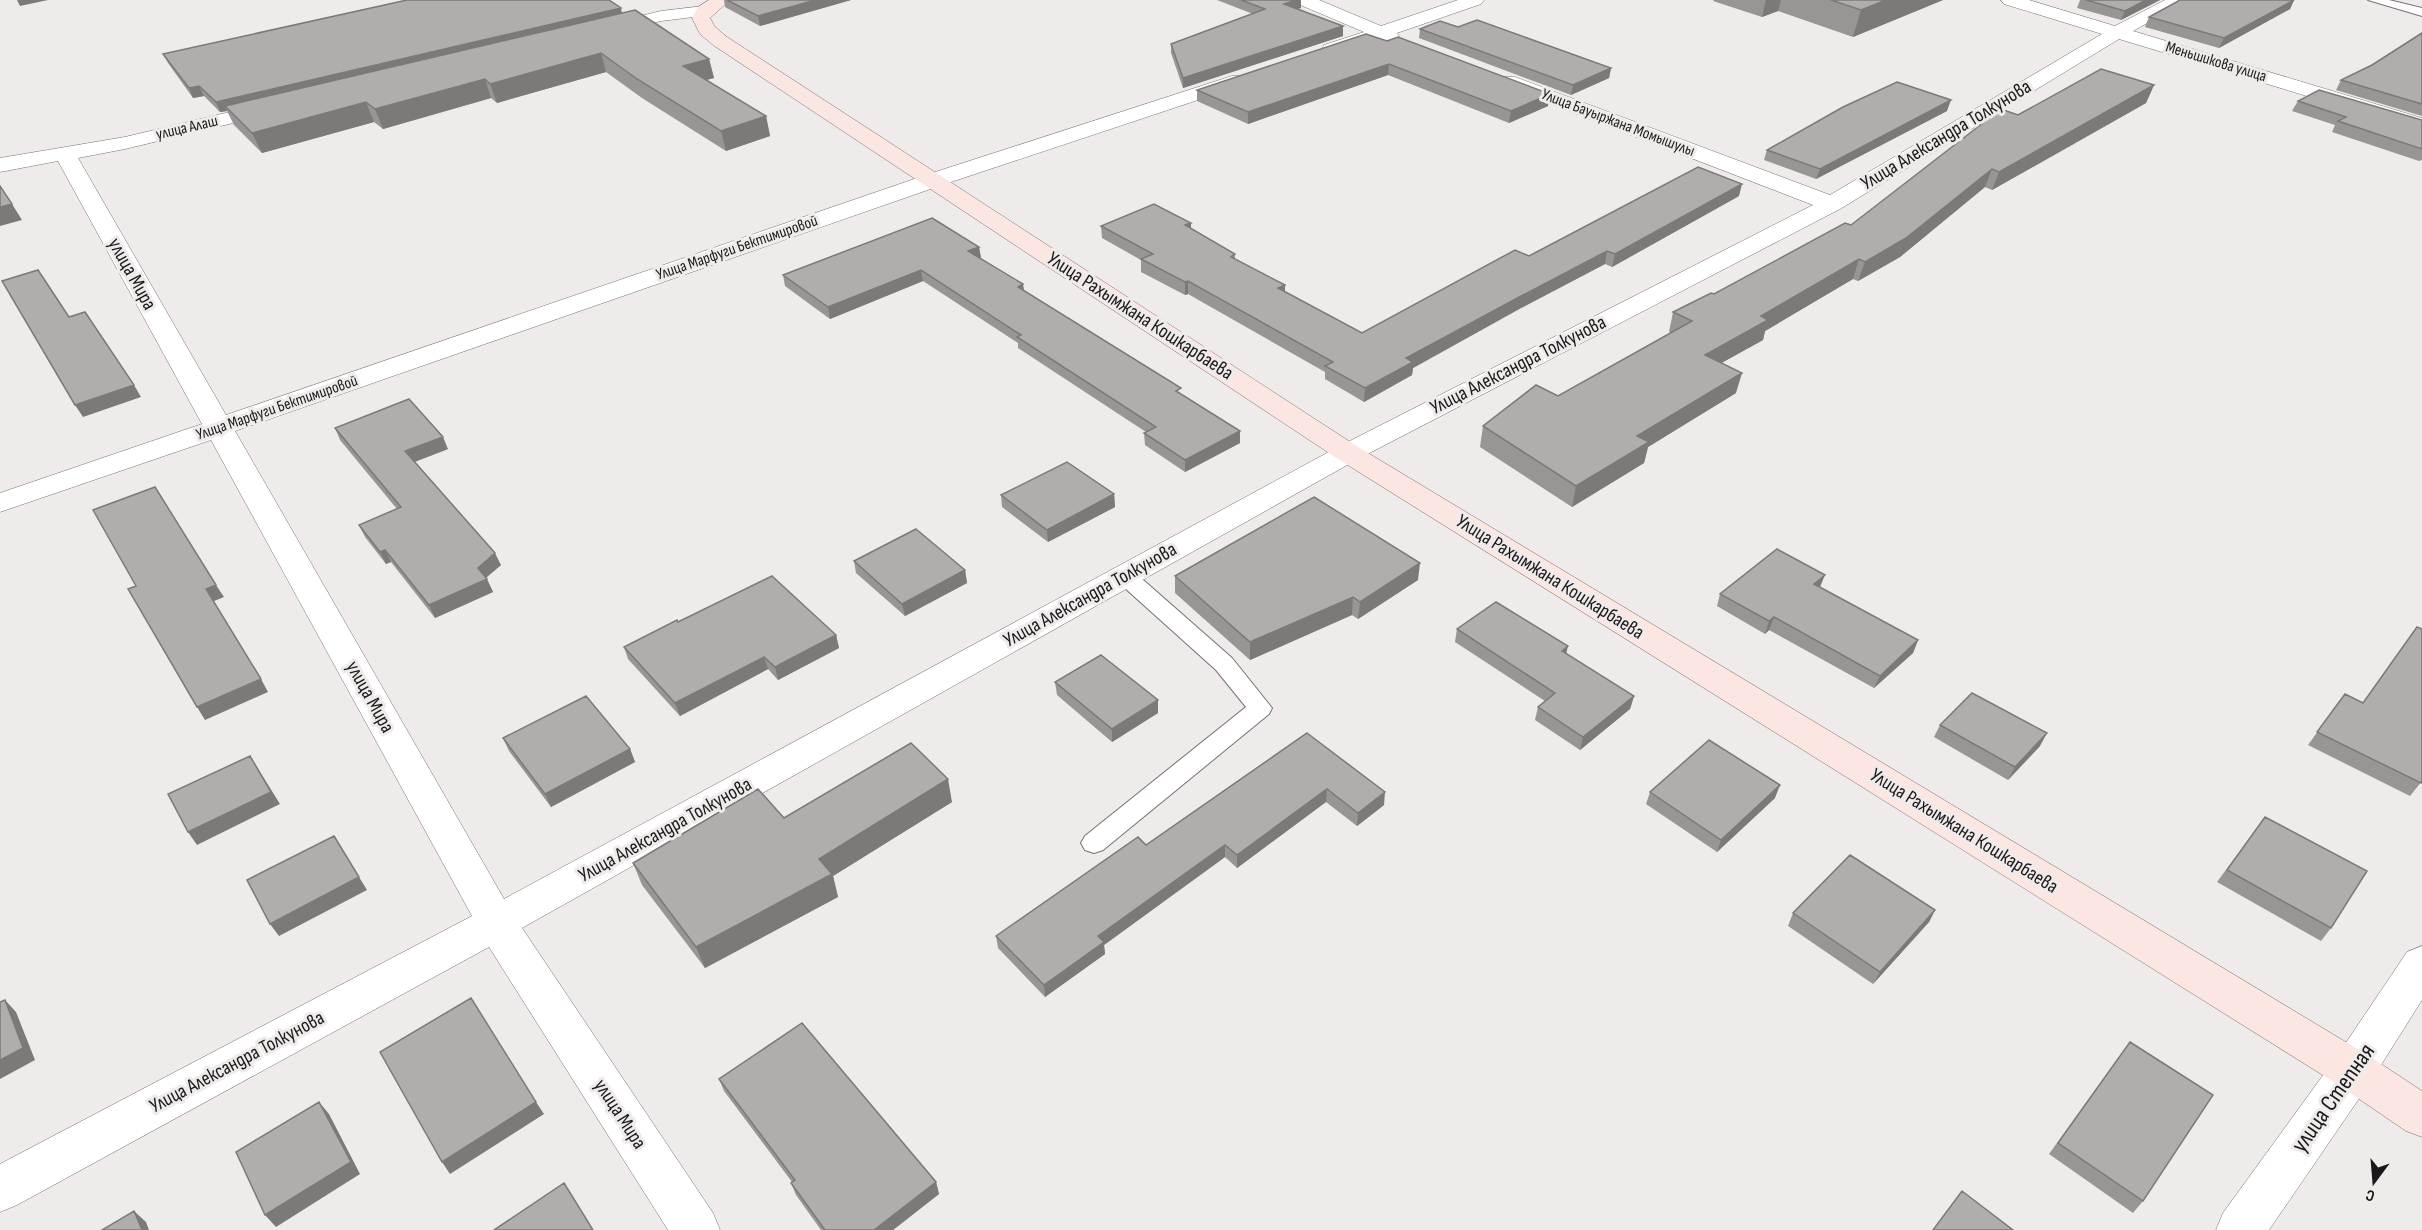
<svg xmlns="http://www.w3.org/2000/svg" width="2422" height="1230" font-family="'Sofia Sans Condensed',sans-serif">
<style>
.lines{fill:none;stroke-linecap:round;stroke-linejoin:round}
.lane-casing{stroke:#767271;stroke-width:2}
.street-casing{stroke:#767271;stroke-width:1}
.secondary-casing{stroke:#767271;stroke-width:1}
.lane{fill:#fff;fill-rule:evenodd}
.street{fill:#fff;fill-rule:evenodd}
.secondary{fill:#fce6e2;fill-rule:evenodd}
.wall{fill:#989595}
.shaded-wall{fill:#7c7979}
.building{fill:#b1adad;stroke:#7c7979;stroke-width:1.5}
.labels{text-anchor:middle;dominant-baseline:central;stroke-width:6;stroke-linejoin:round;paint-order:stroke}
.far-street-label{font-size:16px;fill:#1a1919;stroke:#f0ebeb}
.street-label{font-size:20px;fill:#1a1919;stroke:#f0ebeb}
.near-street-label{font-size:24px;fill:#1a1919;stroke:#f0ebeb}
</style>
<rect width="100%" height="100%" fill="#f0ebeb"/>
<g class="lines">
<defs>
<path id="lane" d="M2368,0H2389L2422,8V16Z
M1125,569L1133,571L1232,658L1272,708L1269,714L1103,850L1094,853L1085,850L1081,843L1085,836L1246,707L1216,670L1117,581L1114,576L1117,571Z"/>
<path id="street" d="M1295,0H1319L1381,26L1458,0H1484L1481,4L1397,33L1399,36L1397,40L1390,42L1380,39L1331,55L1324,53L1322,49L1324,45L1364,32L1298,4Z
M2001,0H2029L2115,26L2165,0H2188L2133,31L2422,118V131L2119,39L1840,209L1358,459L522,928L713,1213L720,1230H668L489,947L17,1205L0,1212V1164L472,916L211,440L0,512V493L202,424L58,161L0,172V158L125,137L272,102L279,104L282,108L279,112L125,149L78,158L226,415L926,175L1232,76H1246L1249,80L1246,84L942,185L235,431L504,899L1338,447L1813,205L1501,85L1498,81L1501,77H1515L1830,195L2102,34L2004,4Z
M704,6L710,7L713,11L710,15L661,21L606,36L597,30L599,26L661,11Z
M2422,946V1000L2369,1084L2269,1230H2216L2223,1213L2337,1056L2407,952Z"/>
<path id="secondary" d="M709,0H730L710,18L715,27L727,37L1358,447L2369,1056L2422,1091V1137L2406,1131L2337,1084L1338,459L713,45L700,34L692,18L698,7Z"/>
</defs>
<!-- lane casing -->
<use href="#lane" class="lane-casing"/>
<!-- street casing -->
<use href="#street" class="street-casing"/>
<!-- secondary casing -->
<use href="#secondary" class="secondary-casing"/>
<!-- lane -->
<use href="#lane" class="lane"/>
<!-- street -->
<use href="#street" class="street"/>
<!-- secondary -->
<use href="#secondary" class="secondary"/>
</g>
<!-- wall -->
<path class="wall" d="M724,0H851L760,26L725,7Z
M1217,0H1301V8L1297,9L1343,36L1183,88L1171,53V44L1253,14Z
M1714,0H1943L1853,37L1778,11L1762,17L1713,1Z
M2080,0H2160L2121,20L2077,8Z
M2294,0L2290,9L2219,48L2145,27L2149,17Z
M622,13L709,59L714,78L706,80L766,116L770,136L726,151L642,98L606,72L497,103L491,98L383,129L374,122L262,153L234,125L227,111L220,112L204,96L193,98L168,63L163,54Z
M1458,27L1611,68L1609,78L1571,95L1419,38L1420,29Z
M2422,33V116L2336,90L2341,80L2372,65Z
M1366,34L1548,106L1509,123L1388,75L1248,124L1197,101V90Z
M2154,85L2146,103L1992,190L1985,187L1900,257L1858,281L1853,279L1765,331L1763,340L1721,363L1736,393L1648,447L1644,463L1572,507L1480,447L1483,426L1558,396L1671,333L1669,332L1673,312L1714,294L1851,225L2018,115Z
M2298,101L2422,120V160L2419,161L2332,132L2335,125L2292,111Z
M1947,111L1816,179L1764,160L1767,150Z
M1739,196L1612,267L1605,264L1521,308L1413,368L1412,375L1364,402L1325,379V372L1188,294L1185,295L1141,272V260L1102,238L1101,226L1191,223V229L1235,254V259L1285,285V292L1362,333L1529,256Z
M979,247L981,258L1024,290L1181,394L1240,443L1185,472L1145,445L1144,433L1146,432L1018,348V343L923,281L830,319L785,286L783,275Z
M335,428L448,449L415,462L501,565L486,578L493,592L435,618L391,562L386,564L365,537L359,525L397,509L340,440Z
M1114,494L1115,507L1048,542L1002,507L1001,495Z
M854,561L965,570L967,583L905,616L856,573Z
M1175,576L1418,580L1358,619L1352,615L1250,660L1175,593Z
M1820,587L1918,640L1913,653L1874,688L1769,630L1765,634L1717,606L1720,594Z
M678,622L836,635L839,648L778,680L768,669L680,716L628,659L624,647Z
M1457,629L1566,654L1634,696L1630,709L1580,750L1535,720L1538,707L1545,701L1455,642Z
M1055,682L1158,700V713L1112,742L1057,695Z
M2345,694L2363,703L2422,781L2410,796L2308,745Z
M1940,725L2040,746L2008,780L1934,737Z
M1307,733L1384,805L1357,826L1326,802L1237,868L1225,857L1104,945L1105,954L1045,997L998,948L996,936L1146,845Z
M503,738L630,749L635,762L551,807L509,751Z
M1650,792L1775,798L1717,852L1646,804Z
M952,802L833,876L838,897L705,968L642,885L633,863L784,818Z
M2265,817L2331,928L2321,941L2217,882Z
M1935,910L1929,922L1873,984L1788,926L1793,913Z
M2121,1054L2143,1201L2133,1213L2049,1154Z
M719,1079L936,1182L939,1194L893,1230H821L796,1195L791,1183L792,1182L724,1091Z"/>
<!-- shaded-wall -->
<path class="shaded-wall" d="M17,0H48L20,6Z
M816,0H851L760,26L758,16Z
M1296,0H1301V8L1283,13L1284,4Z
M1766,0H1781L1778,11L1762,17Z
M1886,0H1943L1853,37L1861,10Z
M2146,0H2160L2121,20L2125,11Z
M2294,0L2290,9L2219,48L2224,38Z
M621,8L623,18L225,106L227,111L220,112L216,102Z
M1343,26V36L1183,88V78Z
M601,53L606,72L497,103L490,84Z
M709,59L714,78L687,85L683,66Z
M1389,64L1388,75L1248,124V112Z
M1611,68L1609,78L1571,95L1573,85Z
M485,79L491,98L383,129L375,109Z
M2154,85L2146,103L1992,190L1999,172Z
M199,86L204,96L193,98L189,88Z
M1550,94L1548,106L1509,123L1511,111Z
M1951,100L1947,111L1816,179L1820,169Z
M366,102L374,122L262,153L252,133Z
M766,116L770,136L726,151L721,131Z
M1992,169L1985,187L1900,257L1858,281L1865,262Z
M1742,184L1739,196L1612,267L1615,254Z
M12,204L22,220L0,226V207Z
M1191,223V235L1185,225Z
M979,247L981,258L968,251Z
M1607,251L1605,264L1521,308L1413,368L1412,375L1364,402L1365,388L1406,358L1523,295Z
M1859,259L1853,279L1765,331L1763,340L1700,375L1705,355L1761,316Z
M921,270L923,281L830,319L828,307Z
M1188,281V294L1185,295V282Z
M1023,284L1025,296L1018,287Z
M1285,285V298L1278,288Z
M1742,373L1736,393L1648,447L1644,463L1572,507L1576,486L1637,436Z
M134,385L141,397L83,417L75,405Z
M1240,431V443L1185,472V460Z
M443,437L448,449L411,463L405,451Z
M1114,494L1115,507L1048,542L1047,530Z
M385,550L391,562L386,564L380,552Z
M495,553L501,565L483,580L478,568Z
M1420,563L1418,580L1358,619L1360,602Z
M965,570L967,583L905,616L902,604Z
M1825,575L1820,587L1809,597L1814,584Z
M487,579L493,592L435,618L429,605Z
M216,585L224,597L214,601L206,589Z
M1353,597L1352,615L1250,660V642Z
M1774,617L1769,630L1765,634L1769,621Z
M836,635L839,648L778,680L775,667Z
M1918,640L1913,653L1874,688L1880,676Z
M1568,646L1565,659L1562,651Z
M764,657L768,669L680,716L675,703Z
M261,679L268,692L205,720L197,707Z
M1634,696L1630,709L1580,750L1583,737Z
M1158,700V713L1112,742V729Z
M2047,733L2040,746L2008,780L2015,767Z
M630,749L635,762L551,807L545,794Z
M250,756L280,804L197,845L188,832Z
M948,779L952,802L833,876L838,897L705,968L696,947L819,859Z
M1780,785L1775,798L1717,852L1721,840Z
M1327,789L1326,802L1237,868V855Z
M1385,792L1384,805L1357,826L1358,813Z
M334,836L367,890L279,936L270,924Z
M1225,845V857L1104,945L1105,954L1045,997L1044,985L1098,936Z
M1935,910L1929,922L1873,984L1880,972Z
M5,1000L16,1012L35,1060L0,1079V1060Z
M319,1102L329,1114L360,1174L276,1227L265,1215Z
M536,1102L544,1114L450,1174L442,1162Z
M936,1182L939,1194L893,1230H874Z
M134,1211L146,1222L149,1230H142Z"/>
<!-- building -->
<path class="building" d="M407,0H609L621,8L216,102L199,86L189,88L163,54Z
M727,0H816L758,16Z
M1241,0H1296L1284,4L1343,26L1183,78L1171,44L1265,9Z
M1831,0H1886L1861,10Z
M2086,0H2146L2125,11Z
M2180,0H2294L2224,38L2149,17Z
M635,10L709,59L683,66L766,116L721,131L637,79L601,53L490,84L485,79L375,109L366,102L252,133L225,106Z
M1477,20L1611,68L1573,85L1420,29L1440,21L1458,27Z
M2422,33V104L2341,80L2372,65Z
M1366,34L1387,41L1398,37L1550,94L1511,111L1389,64L1248,112L1197,90Z
M2101,69L2154,85L1999,172L1992,169L1906,238L1865,262L1859,259L1761,316L1768,320L1705,355L1742,373L1637,436L1649,442L1576,486L1483,426L1536,385L1558,396L1692,321L1673,312L1711,293L1714,294L1845,223L1851,225L2001,109L2018,115Z
M1897,82L1951,100L1820,169L1767,150L1843,107Z
M2319,90L2422,120V149L2338,121L2346,117L2298,101Z
M1698,167L1742,184L1615,254L1607,251L1523,295L1406,358L1413,362L1365,388L1325,366L1333,362L1188,281L1185,282L1141,259L1153,254L1101,226L1154,204L1191,223L1185,225L1235,254L1231,257L1285,285L1278,288L1362,333L1515,250L1529,256Z
M0,186L12,204L0,207Z
M932,218L979,247L968,251L1023,284L1018,287L1181,388L1176,391L1240,431L1185,460L1144,433L1156,427L1017,337L1021,335L921,270L828,307L783,275Z
M38,270L69,317L85,312L134,385L75,405L2,281Z
M409,399L443,437L405,451L495,553L478,568L487,579L429,605L385,550L380,552L359,525L401,507L335,428Z
M1067,462L1114,494L1047,530L1001,495Z
M155,487L216,585L206,589L261,679L197,707L128,589L136,586L93,510Z
M1314,497L1420,563L1360,602L1353,597L1250,642L1175,576Z
M916,529L965,570L902,604L854,561Z
M1777,549L1825,575L1814,584L1918,640L1880,676L1774,617L1769,621L1720,594Z
M772,576L836,635L775,667L764,657L675,703L624,647L677,620L678,622Z
M1496,602L1568,646L1562,651L1634,696L1583,737L1538,707L1555,693L1457,629Z
M2417,627L2422,629V781L2421,783L2317,732L2345,694L2363,703Z
M1101,655L1158,700L1112,729L1055,682Z
M1972,693L2047,733L2015,767L1940,725Z
M586,696L630,749L545,794L503,738Z
M1307,733L1385,792L1358,813L1327,789L1237,855L1225,845L1098,936L1104,942L1044,985L996,936L1138,837L1146,845Z
M1709,740L1780,785L1721,840L1650,792Z
M911,743L948,779L819,859L832,874L696,947L633,863L758,789L784,818Z
M250,756L271,792L188,832L168,794Z
M2265,817L2367,871L2331,928L2227,870Z
M334,836L359,877L270,924L247,880Z
M1850,855L1935,910L1880,972L1793,913Z
M471,998L536,1102L442,1162L380,1052Z
M5,1000L23,1048L0,1060V1002Z
M802,1023L936,1182L874,1230H825L791,1183L795,1180L719,1079Z
M2130,1042L2213,1095L2143,1201L2058,1143Z
M319,1102L351,1162L265,1215L236,1152Z
M564,1183L593,1230H494Z
M1962,1191L2013,1230H1933Z
M134,1211L142,1230H102Z"/>
<g class="labels">
<!-- far-street labels -->
<g class="far-street-label">
<text transform="translate(2216 62) rotate(17)">Меньшикова улица</text>
<text transform="translate(1618 123) rotate(21)">Улица Бауыржана Момышулы</text>
<text transform="translate(187 128) rotate(-13)">улица Алаш</text>
<text transform="translate(737 248) rotate(-19)">Улица Марфуги Бектимировой</text>
<text transform="translate(277 408) rotate(-19)">Улица Марфуги Бектимировой</text>
</g>
<!-- street labels -->
<g class="street-label">
<text transform="translate(1946 135) rotate(-31)">Улица Александра Толкунова</text>
<text transform="translate(132 274) rotate(61)">улица Мира</text>
<text transform="translate(1140 316) rotate(33)">Улица Рахымжана Кошкарбаева</text>
<text transform="translate(1518 365) rotate(-27)">Улица Александра Толкунова</text>
<text transform="translate(1550 577) rotate(32)">Улица Рахымжана Кошкарбаева</text>
<text transform="translate(1090 595) rotate(-29)">Улица Александра Толкунова</text>
<text transform="translate(370 697) rotate(61)">улица Мира</text>
<text transform="translate(665 830) rotate(-29)">Улица Александра Толкунова</text>
<text transform="translate(1964 831) rotate(32)">Улица Рахымжана Кошкарбаева</text>
<text transform="translate(237 1062) rotate(-28)">Улица Александра Толкунова</text>
<text transform="translate(620 1114) rotate(57)">улица Мира</text>
</g>
<!-- near-street labels -->
<g class="near-street-label">
<text transform="translate(2333 1098) rotate(-55)">улица Степная</text>
</g>
</g>
<!-- north arrow -->
<g transform="translate(2374 1182) rotate(196)" stroke="#f0ebeb" stroke-width="4.5" paint-order="stroke">
<path d="M0-4.5L10 22L0 15L-10 22Z" fill="#1a1919"/>
<text y="-9" font-size="16" font-weight="bold" text-anchor="middle" fill="#1a1919">С</text>
</g>
</svg>
